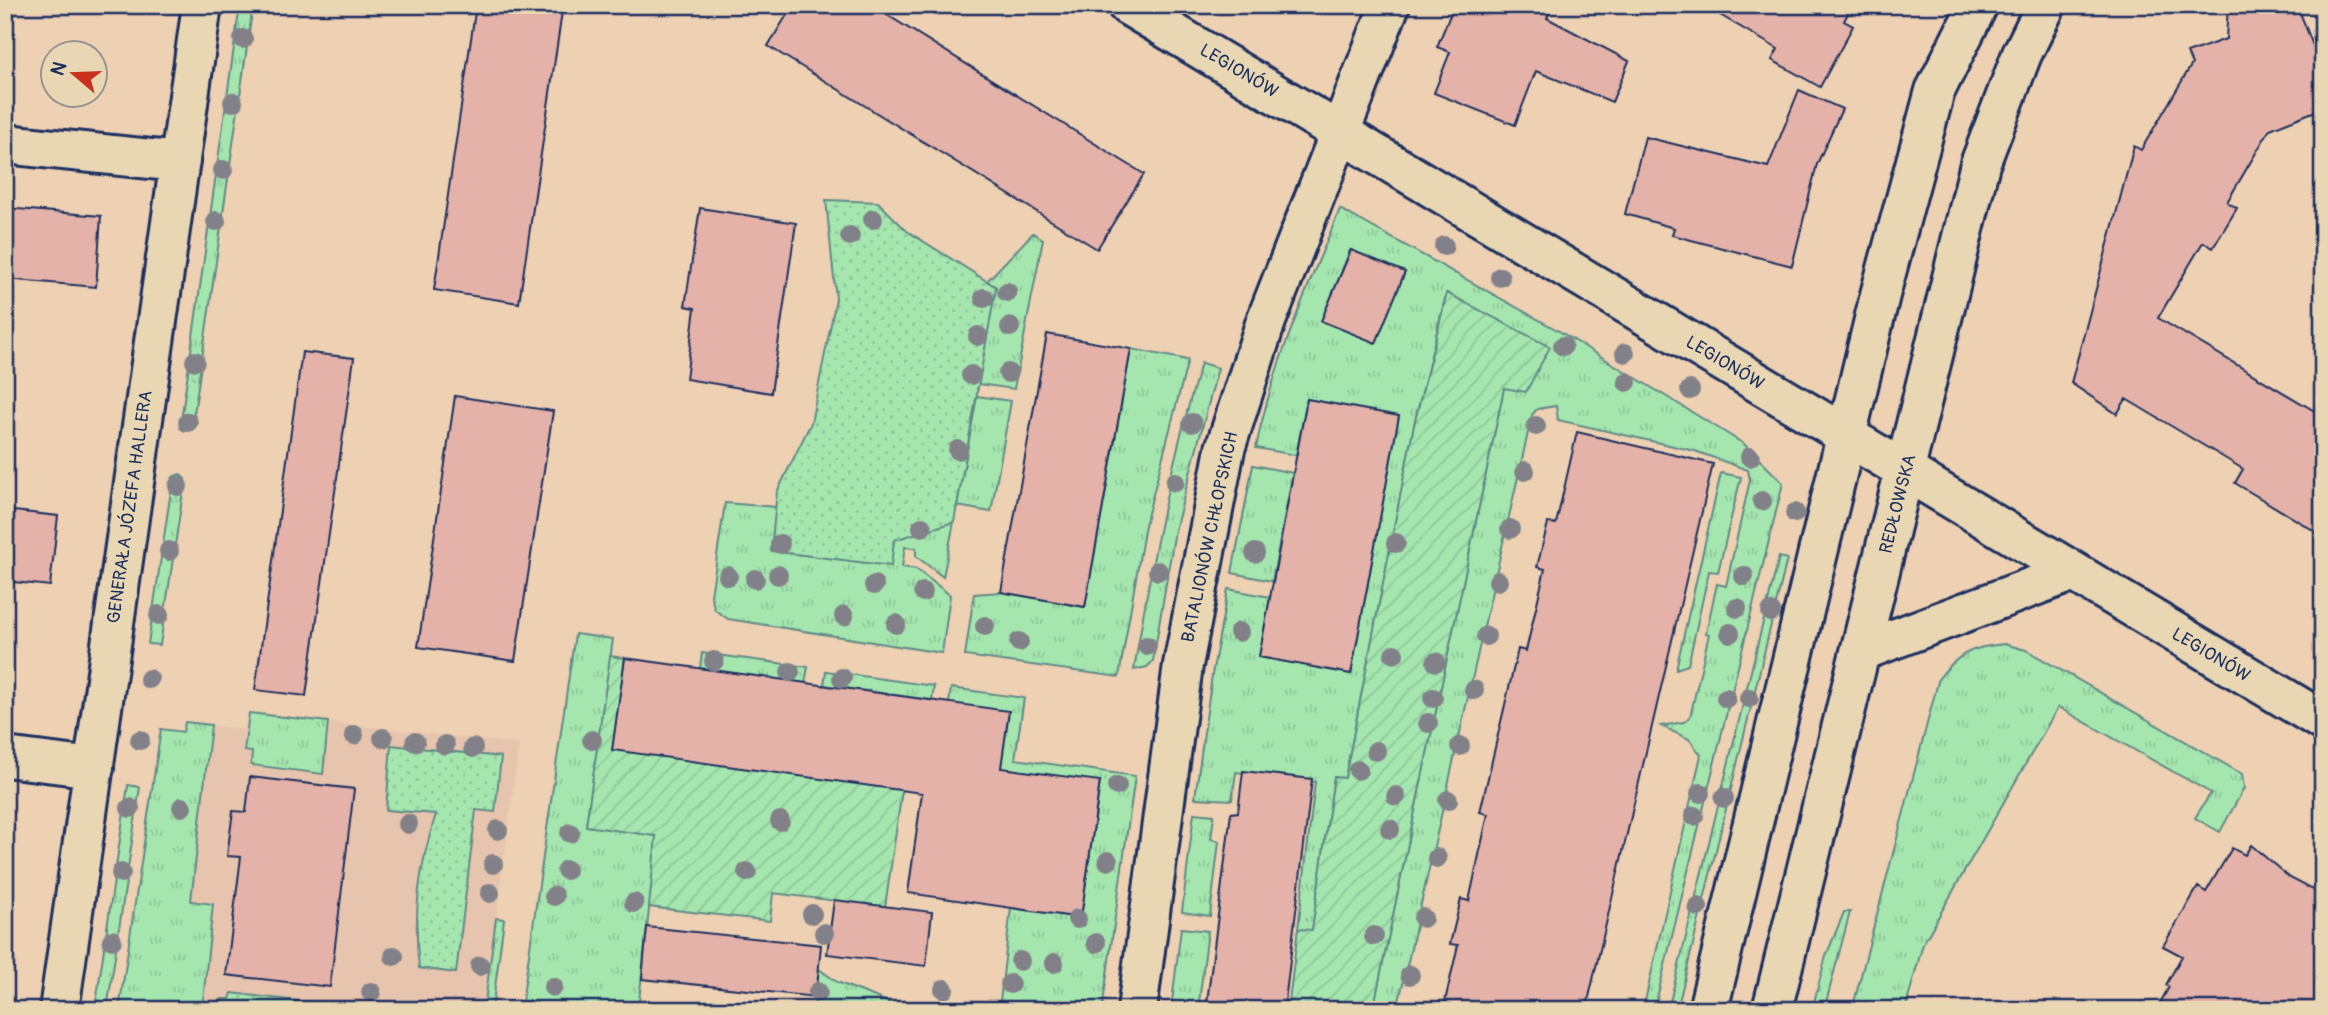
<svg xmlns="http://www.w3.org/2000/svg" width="2328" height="1015" font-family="Pangolin,sans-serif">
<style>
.built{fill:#e7c4ae}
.grass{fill:url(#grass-tufts);stroke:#608a86;stroke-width:2;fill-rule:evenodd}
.park{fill:url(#park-dots);stroke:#608a86;stroke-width:2}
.garden{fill:url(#garden-furrows);stroke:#608a86;stroke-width:2}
.building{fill:#e4b2a8;stroke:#1b2f5e;stroke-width:2}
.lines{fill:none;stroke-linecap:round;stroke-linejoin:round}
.minor-casing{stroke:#1b2f5e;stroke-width:44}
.minor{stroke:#e9d7b4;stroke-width:38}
.tree{fill:#828189}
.labels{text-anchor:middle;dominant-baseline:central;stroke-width:5;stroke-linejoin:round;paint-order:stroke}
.street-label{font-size:18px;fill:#1b2f5e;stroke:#e9d7b4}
</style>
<defs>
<pattern id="grass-tufts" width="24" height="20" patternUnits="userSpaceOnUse" patternTransform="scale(1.75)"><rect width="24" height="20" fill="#a5e6af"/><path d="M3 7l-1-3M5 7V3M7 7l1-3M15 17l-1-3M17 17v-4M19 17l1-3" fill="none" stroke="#8dc699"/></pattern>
<pattern id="park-dots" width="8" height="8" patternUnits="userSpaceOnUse" patternTransform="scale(1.75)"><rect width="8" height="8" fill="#a5e6af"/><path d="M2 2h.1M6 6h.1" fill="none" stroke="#8dc699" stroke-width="1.8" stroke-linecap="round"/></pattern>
<pattern id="garden-furrows" width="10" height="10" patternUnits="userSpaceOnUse" patternTransform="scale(1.75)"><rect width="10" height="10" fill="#a5e6af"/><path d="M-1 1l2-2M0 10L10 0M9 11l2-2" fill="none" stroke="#8dc699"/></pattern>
</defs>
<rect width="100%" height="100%" fill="#eed0b3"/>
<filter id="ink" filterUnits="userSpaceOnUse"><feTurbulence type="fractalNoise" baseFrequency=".0143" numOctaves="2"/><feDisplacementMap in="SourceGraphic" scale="14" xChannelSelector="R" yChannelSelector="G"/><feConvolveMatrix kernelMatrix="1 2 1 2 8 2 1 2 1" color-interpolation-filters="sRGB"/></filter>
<g filter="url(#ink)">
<!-- built -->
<path class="built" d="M249,713L519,744L484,1010H132L171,731L183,732L185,722L246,730Z"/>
<!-- grass -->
<path class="grass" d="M240,5H253L192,428L185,431L180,428Z
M1340,209L1559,331L1744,444L1783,483L1654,1010H1643L1701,755L1689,739L1661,726L1684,722L1690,717L1709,634L1706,633L1717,584L1726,586L1750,480L1748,470L1695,451L1558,420L1556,406L1537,409L1532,415L1397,1010H1373L1504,388L1446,294L1414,425L1345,778L1334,777L1312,931L1298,929L1315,782L1236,772L1232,800L1195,798L1212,675L1228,589L1270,597L1259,657L1351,673L1399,416L1307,399L1296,455L1256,448C1272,366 1308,287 1340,209ZM1350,250L1405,272L1375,342L1322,321Z
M1033,233L1043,239L1014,389L978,384L996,287L987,281Z
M1131,349L1188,360L1145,525L1119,677L965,656L974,594L1001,592L1085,607Z
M1201,363L1218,368L1175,530L1153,661L1147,667L1134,670C1151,566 1170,464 1201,363Z
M977,396L1011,401L991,512L957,506Z
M1253,465L1293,473L1272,581L1232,573Z
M1721,473L1741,477L1718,572L1709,571L1688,665L1676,669Z
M180,474L185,479L160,645L148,644L173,477Z
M725,503L776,507L771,551L890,566L894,540L954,522L943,577L916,556V548L905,547L902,567L916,569L950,595L942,653L728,619L715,610L711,596Z
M1779,557L1787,559L1677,1010H1668Z
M575,634L613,639L586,826L657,836L638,1010H521Z
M2004,644L2026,650L2242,774L2244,788L2220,832L2195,818L2211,793L2058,707L1923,944L1905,1010H1852L1939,678C1959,653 1972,647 2004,644Z
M702,653L808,667L805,683L700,668Z
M826,671L934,686L932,700L824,685Z
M951,688L1024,698L1015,759L1135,776L1102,1010H999L1011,908L1081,917L1100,782L1001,768L949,703Z
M249,713L328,722L323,774L251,765L252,752L244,751Z
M185,722L211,725L191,901L213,904L202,1010H119L161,729L183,732Z
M128,785L140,787L107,1010H95Z
M1194,813L1214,815L1211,839L1219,841L1210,916L1182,912Z
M1844,912H1850L1824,1010H1812L1826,956Z
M496,918L504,919L492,1010H484Z
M1181,928L1208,931L1198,1010H1171Z
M819,969L837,982L908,1010H814Z"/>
<!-- park -->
<path class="park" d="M826,200L878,202L907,231L996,287L954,522L894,540L891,566L771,551L777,492L811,423L836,299Z
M391,745L501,757L495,812L476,810L456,973L419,968C413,913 419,867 436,814L386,810Z
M232,993L370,1010H221L222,999H230Z"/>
<!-- garden -->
<path class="garden" d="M1447,293L1550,347L1526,392L1504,388L1373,1010H1288L1298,929L1312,930L1334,777L1345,778L1414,425Z
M610,656L625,658L613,749L902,790L885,907L773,893L770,921L649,907L656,836L586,826Z"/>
<!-- building -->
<path class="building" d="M476,5H563L519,303L434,290Z
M793,5H871L1144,174L1097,249L768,46Z
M1454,5H1553L1547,18L1629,61L1612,102L1536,71L1515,125L1434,93L1450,52L1437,47Z
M1703,5H1852L1844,21L1853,26L1820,87L1772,60L1778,49Z
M2228,5H2297L2323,71V108L2270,129L2227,202L2237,208L2213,248L2203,242L2158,318L2323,416V536L2235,483L2243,469L2126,399L2117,414L2071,383L2134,146L2141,150L2192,64L2187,53L2226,39Z
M1799,90L1842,109L1817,164L1792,266L1672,235L1674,228L1625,214L1645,137L1768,167Z
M5,208L101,216L96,287L5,279Z
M700,208L796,223L771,393L686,379L695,308L685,306Z
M1351,250L1405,272L1376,343L1321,321Z
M1047,334L1131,349L1085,607L1001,592Z
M302,352L354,358L306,696L255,690Z
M455,396L553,411L515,661L418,647Z
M1307,399L1399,416L1351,674L1259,657Z
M1577,432L1713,464L1586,1010H1443L1458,945L1450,944L1461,899L1469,901L1488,814L1480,812L1518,649L1526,651L1545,569L1537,567L1548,523L1556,524Z
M5,510L58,516L50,586L5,581Z
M625,658L1009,711L1001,768L1100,781L1081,918L908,893L922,793L612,750Z
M1243,771L1312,779L1284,1010H1206L1231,813L1238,812Z
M250,777L354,789L330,987L226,975L241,857L227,856L233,811L246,812Z
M2251,845L2290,878L2323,895V1010H2156L2169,987L2166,985L2182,956L2163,946L2198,887L2206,892L2232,848L2245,855Z
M834,900L932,912L926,966L827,954Z
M647,927L821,945L816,997L642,979Z"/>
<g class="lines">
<defs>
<path id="minor" d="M1127,5L2323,721
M5,144L180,162
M1862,651L2072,572
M5,757L94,768
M59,1010L202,5
M1137,1010L1183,665L1225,449L1266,321L1390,5
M1708,1010L1880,295L1935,91L1978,5
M1772,1010L1980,164L2022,54L2046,5"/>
</defs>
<!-- minor casing -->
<use href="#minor" class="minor-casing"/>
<!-- minor -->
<use href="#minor" class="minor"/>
</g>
<!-- trees -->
<g class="tree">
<circle cx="243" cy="39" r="10"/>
<circle cx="233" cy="102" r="10"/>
<circle cx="223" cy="170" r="10"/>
<circle cx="873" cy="219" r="10"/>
<circle cx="216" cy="221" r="10"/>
<circle cx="850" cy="236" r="10"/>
<circle cx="1444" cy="246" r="10"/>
<circle cx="1500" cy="277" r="10"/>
<circle cx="1007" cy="292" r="10"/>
<circle cx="984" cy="298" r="10"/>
<circle cx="1010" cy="327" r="10"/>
<circle cx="978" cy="336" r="10"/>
<circle cx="1563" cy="346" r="10"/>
<circle cx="1625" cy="353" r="10"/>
<circle cx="195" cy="361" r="10"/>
<circle cx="1008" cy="373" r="10"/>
<circle cx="971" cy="375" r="10"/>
<circle cx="1627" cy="382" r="10"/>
<circle cx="1690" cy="390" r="10"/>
<circle cx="188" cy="422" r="10"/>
<circle cx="1192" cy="423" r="10"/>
<circle cx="1536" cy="426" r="10"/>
<circle cx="958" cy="450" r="10"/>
<circle cx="1750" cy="457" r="10"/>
<circle cx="1525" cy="471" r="10"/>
<circle cx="1175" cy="482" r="10"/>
<circle cx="178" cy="486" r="10"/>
<circle cx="1762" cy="501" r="10"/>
<circle cx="1795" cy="513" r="10"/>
<circle cx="922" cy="527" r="10"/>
<circle cx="1510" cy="529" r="10"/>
<circle cx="1396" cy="543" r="10"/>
<circle cx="780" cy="544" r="10"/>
<circle cx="169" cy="551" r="10"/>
<circle cx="1255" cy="553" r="10"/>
<circle cx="1158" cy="571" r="10"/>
<circle cx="778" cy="575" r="10"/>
<circle cx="728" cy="576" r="10"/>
<circle cx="1744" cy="576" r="10"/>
<circle cx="755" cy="579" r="10"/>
<circle cx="1498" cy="581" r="10"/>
<circle cx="874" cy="585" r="10"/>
<circle cx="923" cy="592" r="10"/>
<circle cx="1737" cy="608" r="10"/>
<circle cx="1771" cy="612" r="10"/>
<circle cx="159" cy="615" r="10"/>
<circle cx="844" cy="616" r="10"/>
<circle cx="896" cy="624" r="10"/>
<circle cx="985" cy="626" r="10"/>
<circle cx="1239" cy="632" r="10"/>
<circle cx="1730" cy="633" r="10"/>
<circle cx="1486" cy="636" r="10"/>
<circle cx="1019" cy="642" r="10"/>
<circle cx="1147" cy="646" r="10"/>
<circle cx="1394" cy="654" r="10"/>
<circle cx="714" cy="661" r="10"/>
<circle cx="1436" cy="662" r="10"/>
<circle cx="790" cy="672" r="10"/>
<circle cx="842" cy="678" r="10"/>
<circle cx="149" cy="679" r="10"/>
<circle cx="1474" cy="690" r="10"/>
<circle cx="1433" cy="698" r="10"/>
<circle cx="1726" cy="698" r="10"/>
<circle cx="1749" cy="698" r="10"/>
<circle cx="1428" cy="723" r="10"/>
<circle cx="354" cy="735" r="10"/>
<circle cx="383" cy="738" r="10"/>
<circle cx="140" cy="740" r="10"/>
<circle cx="592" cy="740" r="10"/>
<circle cx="415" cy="742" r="10"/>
<circle cx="445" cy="745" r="10"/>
<circle cx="1460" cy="746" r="10"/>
<circle cx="473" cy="748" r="10"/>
<circle cx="1376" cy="751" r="10"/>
<circle cx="1358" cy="770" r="10"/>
<circle cx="1117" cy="786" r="10"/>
<circle cx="1700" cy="793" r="10"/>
<circle cx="1396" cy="796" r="10"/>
<circle cx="1724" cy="798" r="10"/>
<circle cx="1448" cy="800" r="10"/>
<circle cx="182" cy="807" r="10"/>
<circle cx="130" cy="808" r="10"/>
<circle cx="1694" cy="816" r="10"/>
<circle cx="780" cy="821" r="10"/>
<circle cx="408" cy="824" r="10"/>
<circle cx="1390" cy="829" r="10"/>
<circle cx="498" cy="830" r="10"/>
<circle cx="570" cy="833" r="10"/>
<circle cx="1437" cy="858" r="10"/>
<circle cx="1108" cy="861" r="10"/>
<circle cx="493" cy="864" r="10"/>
<circle cx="566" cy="870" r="10"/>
<circle cx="747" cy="872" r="10"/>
<circle cx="121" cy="873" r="10"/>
<circle cx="490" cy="893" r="10"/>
<circle cx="554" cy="896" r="10"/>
<circle cx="634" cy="903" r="10"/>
<circle cx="1698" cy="907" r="10"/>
<circle cx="812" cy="914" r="10"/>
<circle cx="1423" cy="918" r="10"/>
<circle cx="1077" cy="919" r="10"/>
<circle cx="824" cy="933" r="10"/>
<circle cx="1374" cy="936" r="10"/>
<circle cx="112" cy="940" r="10"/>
<circle cx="1096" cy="943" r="10"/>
<circle cx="394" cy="956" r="10"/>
<circle cx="1020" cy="961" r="10"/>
<circle cx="1054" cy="963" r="10"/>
<circle cx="480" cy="966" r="10"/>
<circle cx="1410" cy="975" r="10"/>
<circle cx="1010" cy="984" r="10"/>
<circle cx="553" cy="987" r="10"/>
<circle cx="944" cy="989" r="10"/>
<circle cx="371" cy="992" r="10"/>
<circle cx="818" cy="992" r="10"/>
</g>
</g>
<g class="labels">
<!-- street labels -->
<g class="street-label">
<text transform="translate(1239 71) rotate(31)">LEGIONÓW</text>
<text transform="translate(1725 363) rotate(31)">LEGIONÓW</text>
<text transform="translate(1898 504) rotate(-76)">REDŁOWSKA</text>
<text transform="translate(130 507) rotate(-82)">GENERAŁA JÓZEFA HALLERA</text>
<text transform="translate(1210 537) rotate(-78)">BATALIONÓW CHŁOPSKICH</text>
<text transform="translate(2211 655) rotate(31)">LEGIONÓW</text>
</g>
</g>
<!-- margin -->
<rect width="2328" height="1015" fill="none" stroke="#e9d7b4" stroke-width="28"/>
<rect x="14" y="14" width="2300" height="987" fill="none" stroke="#1b2f5e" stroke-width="2.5" filter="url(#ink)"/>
<!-- north arrow -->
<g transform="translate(74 74) rotate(289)"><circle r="33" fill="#e9d7b4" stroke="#979492" stroke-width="2"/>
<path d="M0-5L12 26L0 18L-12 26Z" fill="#c8321e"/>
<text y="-10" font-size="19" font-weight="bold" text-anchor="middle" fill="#1b2f5e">N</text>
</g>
</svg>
